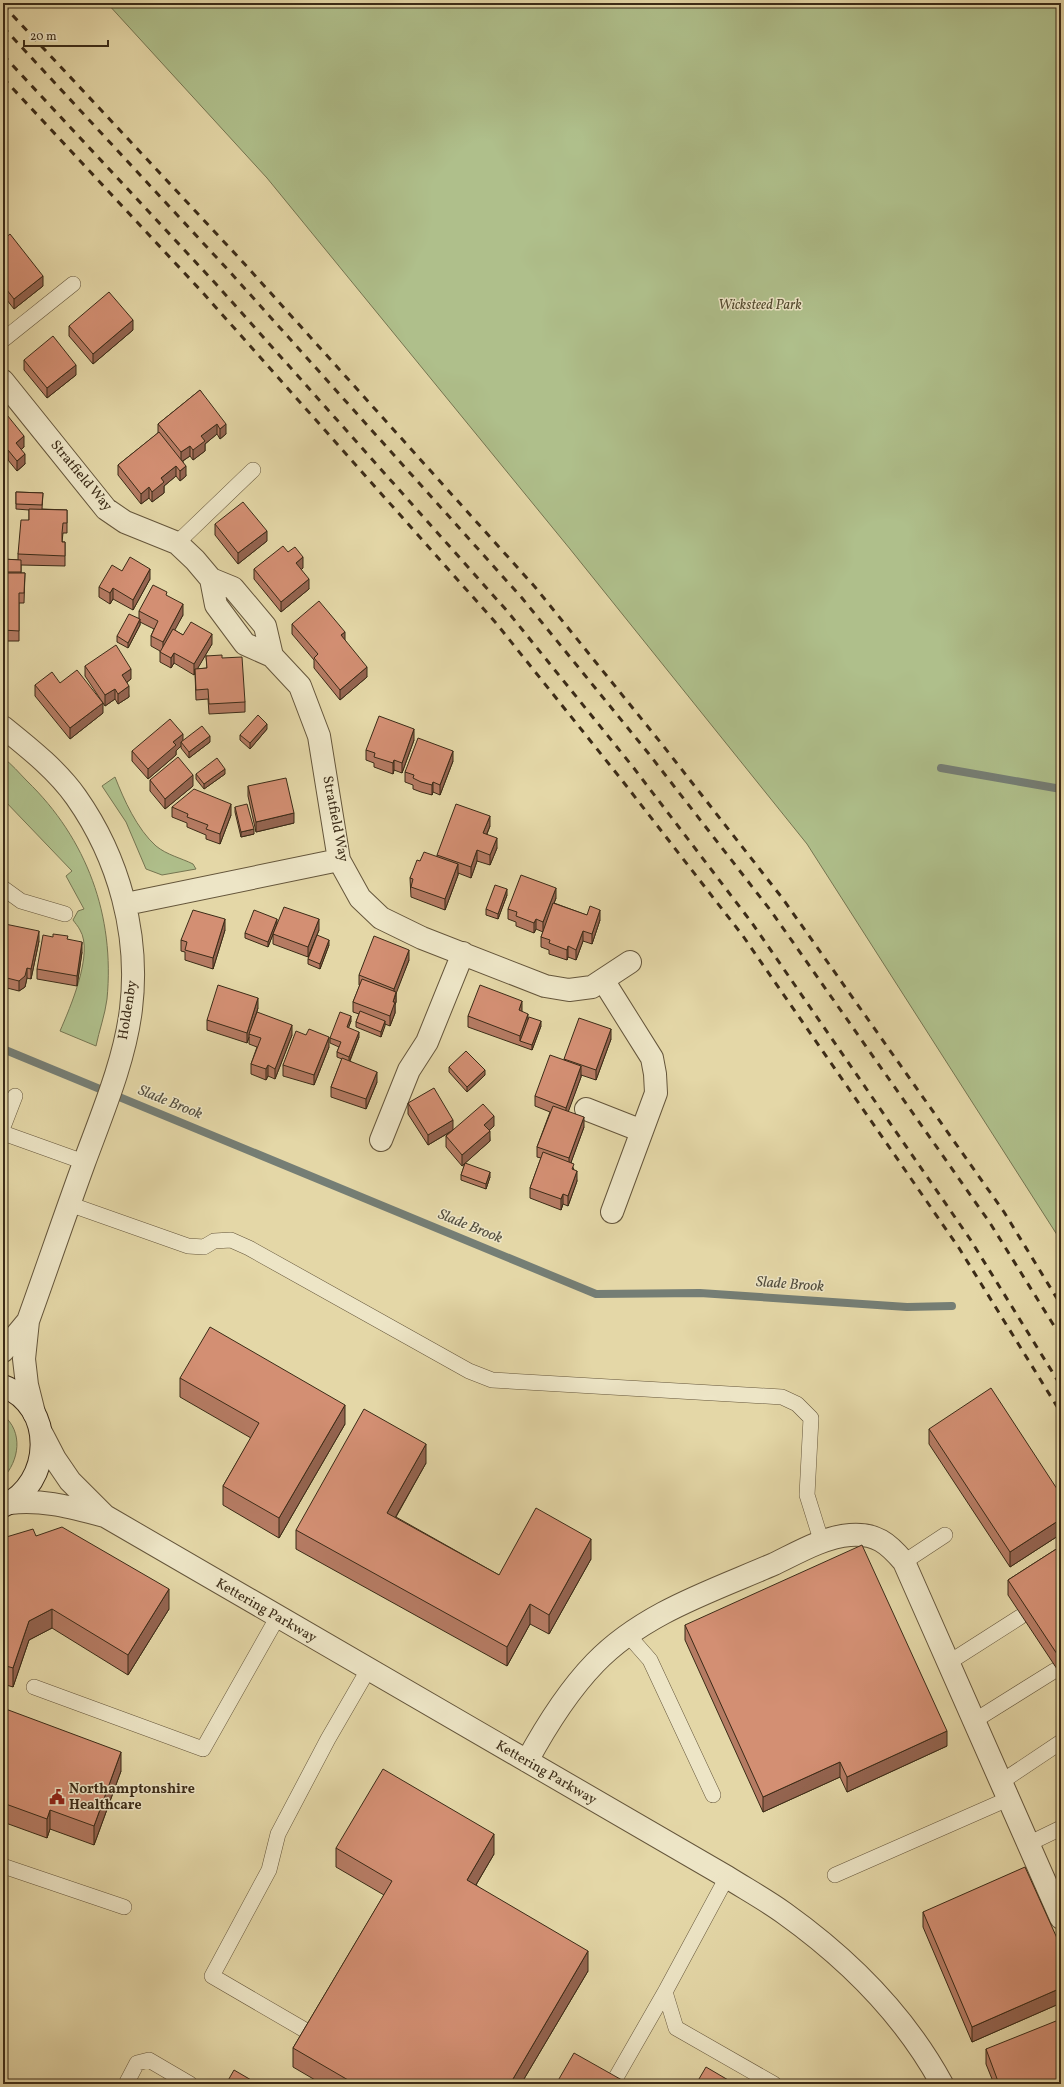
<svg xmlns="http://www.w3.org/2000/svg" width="1064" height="2087" font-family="Vollkorn,serif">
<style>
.green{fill:#afbf8b;stroke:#757551}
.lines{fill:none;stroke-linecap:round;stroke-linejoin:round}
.stream{stroke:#757e75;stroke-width:8}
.lane-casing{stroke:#65563b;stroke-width:16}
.street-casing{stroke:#65563b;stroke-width:24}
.secondary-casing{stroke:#3b2b17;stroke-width:24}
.lane{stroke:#ede5c6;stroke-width:15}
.street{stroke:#ede5c6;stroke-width:22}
.secondary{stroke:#ede5c6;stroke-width:22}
.rail{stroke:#3b2b17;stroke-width:3;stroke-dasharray:7 7;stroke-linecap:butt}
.wall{fill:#b57b63;stroke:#3b2b17}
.shaded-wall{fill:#946450;stroke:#3b2b17}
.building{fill:#d38f73;stroke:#3b2b17}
.labels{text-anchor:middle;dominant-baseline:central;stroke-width:3;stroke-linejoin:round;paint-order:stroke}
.park-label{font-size:14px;font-style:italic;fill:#52492e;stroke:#ede5c6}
.street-label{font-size:14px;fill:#3b2b17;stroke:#ede5c6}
.poi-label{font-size:14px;font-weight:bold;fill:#3b2b17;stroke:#ede5c6;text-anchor:start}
.water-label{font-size:15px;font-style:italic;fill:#534e3e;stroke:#ede5c6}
</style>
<rect width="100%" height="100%" fill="#e4d7a7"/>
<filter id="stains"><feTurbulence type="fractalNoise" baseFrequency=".005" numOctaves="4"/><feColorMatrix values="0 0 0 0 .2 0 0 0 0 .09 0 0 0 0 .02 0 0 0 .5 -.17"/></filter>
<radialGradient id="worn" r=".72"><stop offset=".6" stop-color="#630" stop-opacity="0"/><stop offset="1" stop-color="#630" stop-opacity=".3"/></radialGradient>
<!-- green -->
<path class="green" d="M107,3H1061V1241L807,844L570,549L267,178Z
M3,758C12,764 19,773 27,781C87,839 115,916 107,999C105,1015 99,1031 96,1046L60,1031C70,1008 94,953 80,930C78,926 75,923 73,920L78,911L84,909L66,876L72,871L3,799Z
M115,777C124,800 137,829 156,846C167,855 181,858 193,864L196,869L162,875L146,869L126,822L102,786Z
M3,1415C24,1432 19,1461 3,1478Z"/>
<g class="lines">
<!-- stream -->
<path class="stream" d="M941,768L1061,789
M3,1049L596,1294L700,1293L907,1307L952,1306"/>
<defs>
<path id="lane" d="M3,340L73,284
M177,543L253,470
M3,888L21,901L65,914
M3,1127L15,1096
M3,1133L84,1162
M69,1204L188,1246L204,1247L214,1241L231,1240L249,1248L469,1371L492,1380L782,1397L797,1404L811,1418L807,1495L822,1543
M904,1562L945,1535
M628,1635L650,1660L713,1795
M948,1663L1020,1617
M34,1687L203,1749L277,1618
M974,1721L1054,1671
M1001,1782L1061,1742
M1028,1844L1061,1828
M3,1866L124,1907
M835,1875L1008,1799
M727,1877L665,1992L676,2028L774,2084
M303,2029L212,1976L269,1870L278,1834L328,1739L368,1670
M614,2081L665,1992
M126,2084L137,2063L149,2060L190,2084"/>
<path id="street" d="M3,381L106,509L125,522L177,543L195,560L211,579L216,605L245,644L272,656L300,686L319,736L339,860L360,898L381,918L422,938L545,986L569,990L592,987L630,962
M211,579L233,588L265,626L272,656
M3,727C29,748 57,770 76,797C119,858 140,935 131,1009C125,1060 102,1114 84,1163C65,1215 47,1268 28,1321L24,1359L27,1385L34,1413
M126,904L339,860
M603,980L652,1058L655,1074L656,1093L612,1212
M586,1109L642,1131
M381,1140L409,1070L427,1042L463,953
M3,1351L28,1321
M42,1434L55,1459L70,1481L105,1516L727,1877C746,1889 766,1900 784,1913C847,1958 905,2016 942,2084
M10,1503C43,1499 73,1508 105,1516
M527,1761C546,1726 567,1692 595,1663C643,1613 712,1591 774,1564C797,1553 824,1537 850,1535C876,1533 888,1543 904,1562L1061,1918"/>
<path id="secondary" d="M3,1386C56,1406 53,1484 3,1506"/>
</defs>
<!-- lane casing -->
<use href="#lane" class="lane-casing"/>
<!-- street casing -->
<use href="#street" class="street-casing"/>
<!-- secondary casing -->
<use href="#secondary" class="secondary-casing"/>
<!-- lane -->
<use href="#lane" class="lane"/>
<!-- street -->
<use href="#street" class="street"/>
<!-- secondary -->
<use href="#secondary" class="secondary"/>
<!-- rail -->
<path class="rail" d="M3,5L241,260L535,587L661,743L783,899L1004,1212L1061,1305
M3,27L230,272L522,598L649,754L771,911L990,1223L1061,1337
M3,55L216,284L508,612L633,767L752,923L970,1239L1061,1386
M3,78L204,294L496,623L621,779L743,936L959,1248L1061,1413"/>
</g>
<!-- wall -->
<path class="wall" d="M3,240L43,286L14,309L3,295Z
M69,326L133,330L93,364L69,336Z
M24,360L76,375L47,398L24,370Z
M200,390L226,434L220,439L217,434L205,444V451L193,460L190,456L183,461L186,476L180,481L176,476L164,486V493L152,502L149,498L141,504L118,475V465L158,433V424Z
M3,410L24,447L21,449L25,464L17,471L8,460Z
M16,492L43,493L42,509L67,510V533H63L62,542H65V566L21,565V573H25L24,603H19V641H3V559L18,560V554L29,520V510L16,509Z
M215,524L267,541L238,564L215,535Z
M288,552L303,568L301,569L309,589L281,612L254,579V569Z
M122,571L150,579L133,610L113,599L110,604L99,597V587Z
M167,596L183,615L174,630L183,635L212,644L197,669L207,668L206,656L222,658L245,702V712L209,714L208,699L196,700L195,673L194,675L174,663L171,668L160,662V651L151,646V636L154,629L140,622V625L128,648L117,642V636L139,618V611Z
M292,624L345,640L367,677L340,700L314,668V660L292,634Z
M85,666L131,679L127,682L129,697L118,704L115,699L105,706L85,676Z
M60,683L103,713L70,739L35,696V685Z
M267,729L250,749L240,740V735Z
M414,740L402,773L394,770L393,774L374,767V763L366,760V750Z
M183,741L210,742L189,758L181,748V746L176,751V755L148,779L132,761V751Z
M453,761L440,795L433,792L432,795L421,792L413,789V785L405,782V772Z
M196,774H225L204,789L196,779Z
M150,780L193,786L165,809L150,791Z
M248,786L294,823L256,832L248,796Z
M172,807L231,815L220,844L206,839V835L187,827V823L172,817Z
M235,807L254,834L241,837L235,812Z
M490,826L487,834L497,848L490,865L477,861L471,878L458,873V875L445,910L411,897L410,878L420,861L437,857V855Z
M507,895L498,919L486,915V909Z
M556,898L554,903L600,920L592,944L583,941L576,960L568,957L567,960L549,954V950L541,947V937L543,932L536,929L534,933L516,926V922L508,919V909Z
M277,924L319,930L308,957L273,944V934L268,947L245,938V933Z
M225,930L213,969L185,960V952L181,951V940Z
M3,935L39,941L31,979L27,978L25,987L19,991L3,987Z
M68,939L82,952L77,986L37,979V969Z
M329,945L320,969L308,964V959Z
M409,960L396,992V1002L395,1005V1013L390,1026L385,1024L381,1037L356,1027V1022L359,1014L353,1012V1002L360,985H359V975Z
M258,1008L256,1014L292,1035L275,1079L268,1076L266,1080L251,1074V1064L257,1047L249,1044V1037L247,1043L207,1030V1020Z
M522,1011V1012L528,1019L541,1026L532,1050L468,1027V1016Z
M351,1021L348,1028L359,1037L350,1061L377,1082L366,1109L331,1097V1087L342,1059L337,1057V1052L339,1047L330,1043V1038Z
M306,1035L329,1047L314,1085L283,1076V1065Z
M611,1039L596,1080L581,1075V1077L568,1111L584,1127L571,1162L574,1170L577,1181L568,1206L563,1204L561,1210L530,1198V1188L541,1158L537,1157V1147L550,1112L535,1106V1096L564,1060V1059Z
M449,1067L485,1075L467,1092L449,1072Z
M408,1103L453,1130L494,1126L489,1130L490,1141L465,1163L490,1177L486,1189L461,1180V1175L465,1164L462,1166L446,1147V1136L452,1131L428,1145L408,1114Z
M180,1378L345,1424L279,1538L223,1505V1486L251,1438L180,1397Z
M929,1429L1061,1495V1534L1010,1567L929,1444Z
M426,1463L396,1517L499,1575L591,1559L549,1634L530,1624L507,1666L296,1549V1530Z
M36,1536L169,1609L128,1675L52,1628L29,1640L13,1687L3,1684V1538Z
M1061,1546V1675L1008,1595V1580Z
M685,1625L947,1746L847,1792L840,1777L763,1812L685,1640Z
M3,1708L121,1771L94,1845L50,1829L47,1838L3,1822Z
M336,1848L494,1854L476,1885L588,1971L521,2084H322L293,2067V2048L384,1895L336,1867Z
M923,1912L1061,1947V2003L972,2042L923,1927Z
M986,2049L1061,2084H994L986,2064Z"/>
<!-- shaded-wall -->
<path class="shaded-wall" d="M43,276V286L14,309V299Z
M133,320V330L93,364V354Z
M76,365V375L47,398V388Z
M217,424V434L205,444V451L193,460V450L201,436Z
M226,424V434L220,439V429Z
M24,436V447L16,454V443Z
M190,446V456L181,462V452Z
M8,450V460L3,464V454Z
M25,454V464L17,471V461Z
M176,466V476L164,486V493L152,502V492L161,478Z
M186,466V476L180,481V471Z
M149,487V498L141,504V494Z
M267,531V541L238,564V553Z
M303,557V568L296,574V563Z
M150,569V579L133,610V600Z
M309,579V589L281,612V602Z
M113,588V599L110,604V593Z
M183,604V615L163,652V642Z
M140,619V625L128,648V643Z
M345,632V642L341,635Z
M212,634V644L195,673V669V673L194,675V664Z
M174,653V663L171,668V658Z
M367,667V677L340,700V690Z
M131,669V679L122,686V675Z
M129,686V697L118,704V694Z
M115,689V699L105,706V695Z
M103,703V713L70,739V728Z
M267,724V729L250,749V743Z
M414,729V740L402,773V763Z
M183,734V744L181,742V746L176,751V755L148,779V769L173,742Z
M210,736V742L189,758V752Z
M453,751V761L440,795V785Z
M394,760V770L393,774V763Z
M225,769V774L204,789V784Z
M193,775V786L165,809V799Z
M433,782V792L432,795V785Z
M231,804V815L220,844V834Z
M294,813V823L256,832V822Z
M490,816V826L483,843V833Z
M254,829V834L241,837V832Z
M497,838V848L490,865V855Z
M477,850V861L471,878V867Z
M458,864V875L445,910V899Z
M556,888V898L543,932V922Z
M507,889V895L498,919V914Z
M600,910V920L592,944V934Z
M225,919V930L213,969V958Z
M277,919V924L268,947V942Z
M319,919V930L308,957V947Z
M536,919V929L534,933V923Z
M39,931V941L31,979V969Z
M583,931V941L576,960V950Z
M329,940V945L320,969V964Z
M82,942V952L77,986V976Z
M568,946V957L567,960V950Z
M409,950V960L394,999V989Z
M27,968V978L25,987L19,991V981Z
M396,992V1002L395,1005V1013L390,1026V1016L393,1002Z
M258,998V1008L250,1034H249V1037L247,1043V1033Z
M522,1001V1011L519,1021V1010Z
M528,1014V1024L520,1041V1036Z
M351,1016V1021L347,1032V1027Z
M385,1021V1026L381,1037V1032Z
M541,1021V1026L532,1050V1045Z
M292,1025V1035L275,1079V1069Z
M611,1029V1039L596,1080V1070Z
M359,1032V1037L349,1062V1057Z
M329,1037V1047L314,1085V1075Z
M268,1065V1076L266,1080V1069Z
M581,1066V1077L566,1118V1108Z
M485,1070V1075L467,1092V1087Z
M377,1072V1082L366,1109V1099Z
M494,1116V1126L484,1135V1125Z
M584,1117V1127L569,1168V1158Z
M453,1120V1130L428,1145V1135Z
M490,1131V1141L462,1166V1155Z
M577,1171V1181L568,1206V1196Z
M490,1172V1177L486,1189V1184Z
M563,1194V1204L561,1210V1199Z
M345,1405V1424L279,1538V1518Z
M426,1444V1463L387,1532V1513Z
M1061,1519V1534L1010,1567V1552Z
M591,1539V1559L549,1634V1615Z
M169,1589V1609L128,1675V1655Z
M530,1604V1624L507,1666V1647Z
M52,1609V1628L29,1640L13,1687V1668L29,1621Z
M947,1731V1746L847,1792V1777Z
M121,1752V1771L94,1845V1826Z
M840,1762V1777L763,1812V1797Z
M50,1810V1829L47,1838V1819Z
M494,1834V1854L467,1900V1880Z
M588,1951V1971L521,2084H510Z
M1061,1988V2003L972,2042V2027Z"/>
<!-- building -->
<path class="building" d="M10,234L43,276L14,299L3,285V240Z
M109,292L133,320L93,354L69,326Z
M53,336L76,365L47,388L24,360Z
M200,390L226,424L220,429L217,424L201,436L205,441L193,450L190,446L181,452L158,424Z
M3,410L24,436L16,443L25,454L17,461L8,450L3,454Z
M159,432L186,466L180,471L176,466L161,478L164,482L152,492L149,487L141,494L118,465Z
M16,492L43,493L42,505L16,504Z
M243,502L267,531L238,553L215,524Z
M29,509L67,510V523H63L62,533V542H65V556L18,554L21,520H29Z
M283,546L288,552L295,547L303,557L296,563L309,579L281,602L254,569Z
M130,557L150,569L133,600L113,588L110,593L99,587L112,565L122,571Z
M3,559L21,560V572H3Z
M3,573H25L24,593H19V631L3,630Z
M153,585L167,592L166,595L183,604L163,642L151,636L158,621L139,611Z
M319,601L345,632L341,635L367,667L340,690L314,658L318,654L292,624Z
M129,614L140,619L128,643L117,636Z
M191,622L212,634L194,664L174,653L171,658L160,652L173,629L183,635Z
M116,645L131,669L122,675L129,686L118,694L115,689L105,695L85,666Z
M222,655V658L242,657L245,702L209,704L208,689L196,690L195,669L207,668L206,656Z
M77,670L103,703L70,728L35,685L52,672L60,683Z
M258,715L267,724L250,743L240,735Z
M379,716L414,729L402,763L394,760L393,763L374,757L375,753L366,750Z
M170,719L183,734L173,742L176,745L148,769L132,751Z
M202,726L210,736L189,752L181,742Z
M418,738L453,751L440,785L433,782L432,785L421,782L413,778L414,775L405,772Z
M178,757L193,775L165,799L150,780Z
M217,758L225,769L204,784L196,774Z
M286,778L294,813L256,822L248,786Z
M194,789L231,804L220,834L206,829L208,825L187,817L188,814L172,807Z
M247,804L254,829L241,832L235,807Z
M456,804L490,816L483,833L497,838L490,855L477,850L471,867L437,855Z
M424,852L458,864L445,899L411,887L413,879L410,878L414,868L417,860L420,861Z
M521,875L556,888L543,922L536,919L534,923L516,916L517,912L508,909Z
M495,885L507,889L498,914L486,909Z
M553,903L587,915L590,906L600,910L592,934L583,931L576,950L568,946L567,950L549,943L550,940L541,937Z
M284,907L319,919L308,947L273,934Z
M193,910L225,919L213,958L185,950L187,942L181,940Z
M254,910L277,919L268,942L245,933Z
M5,924L39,931L31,969L27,968L25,976L19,981L3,977V935Z
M53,934L68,936L67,939L82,942L77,976L37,969L43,935L53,937Z
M317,935L329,940L320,964L308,959Z
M374,936L409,950L394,989L359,975Z
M362,979L396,992L393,1002H395L390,1016L353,1002Z
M218,985L258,998L247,1033L207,1020Z
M480,985L522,1001L519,1010L528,1014L520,1036L468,1016Z
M360,1011L385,1021L381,1032L356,1022Z
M257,1012L292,1025L275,1069L268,1065L266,1069L251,1064L261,1038L249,1034Z
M340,1012L351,1016L347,1027L359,1032L349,1057L337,1052L341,1042L330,1038Z
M529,1017L541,1021L532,1045L520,1041Z
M579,1018L611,1029L596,1070L564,1059Z
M309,1029L329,1037L314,1075L283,1065L296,1031L306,1035Z
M466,1051L485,1070L467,1087L449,1067Z
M550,1055L581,1066L566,1108L535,1096Z
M342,1058L377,1072L366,1099L331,1087Z
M434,1088L453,1120L428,1135L408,1103Z
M483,1104L494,1116L484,1125L490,1131L462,1155L446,1136Z
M553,1106L584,1117L569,1158L537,1147Z
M543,1152L574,1164L572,1169L577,1171L568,1196L563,1194L561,1199L530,1188Z
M465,1163L490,1172L486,1184L461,1175Z
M210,1327L345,1405L279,1518L223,1486L259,1423L180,1378Z
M991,1388L1061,1495V1519L1010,1552L929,1429Z
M364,1409L426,1444L387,1513L499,1575L536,1508L591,1539L549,1615L530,1604L507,1647L296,1530Z
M62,1527L169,1589L128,1655L52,1609L29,1621L13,1668L3,1665V1538L33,1529L36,1536Z
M862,1545L947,1731L847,1777L840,1762L763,1797L685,1625Z
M1061,1546V1660L1008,1580Z
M3,1708L121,1752L94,1826L50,1810L47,1819L3,1803Z
M383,1769L494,1834L467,1880L588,1951L510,2084H355L293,2048L392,1881L336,1848Z
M1025,1867L1061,1947V1988L972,2027L923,1912Z
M1061,2019V2084H999L986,2049Z
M574,2053L629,2084H556Z
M706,2067L735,2084H696Z
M234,2070L258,2084H226Z"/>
<!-- icons -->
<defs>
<symbol id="civic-bare" viewBox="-9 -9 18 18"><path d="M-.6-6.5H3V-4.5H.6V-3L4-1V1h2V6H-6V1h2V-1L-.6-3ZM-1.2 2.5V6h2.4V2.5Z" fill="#8f2418" stroke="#ede5c6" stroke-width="2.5" paint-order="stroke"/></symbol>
</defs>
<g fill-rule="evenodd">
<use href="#civic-bare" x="46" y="1786" width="22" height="22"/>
</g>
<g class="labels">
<!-- park labels -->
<g class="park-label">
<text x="760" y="305">Wicksteed Park</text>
</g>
<!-- street labels -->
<g class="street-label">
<text transform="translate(81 476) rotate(50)">Stratfield Way</text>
<text transform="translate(335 819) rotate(79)">Stratfield Way</text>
<text transform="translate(128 1010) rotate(-81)">Holdenby</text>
<text transform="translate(266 1611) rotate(30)">Kettering Parkway</text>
<text transform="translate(546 1773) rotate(30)">Kettering Parkway</text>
</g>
<!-- poi labels -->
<g class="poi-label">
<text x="69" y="1789">Northamptonshire<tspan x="69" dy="16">Healthcare</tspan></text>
</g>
<!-- water labels -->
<g class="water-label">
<text transform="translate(170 1103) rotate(22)">Slade Brook</text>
<text transform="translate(470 1227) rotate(22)">Slade Brook</text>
<text transform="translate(790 1285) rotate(4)">Slade Brook</text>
</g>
</g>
<!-- margin -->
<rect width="1064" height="2087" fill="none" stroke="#e4d7a7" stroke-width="16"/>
<rect x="4" y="4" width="1056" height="2079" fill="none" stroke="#3b2b17" stroke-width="2"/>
<rect x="8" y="8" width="1048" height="2071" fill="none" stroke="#3b2b17"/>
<!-- scale -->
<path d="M24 40v6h84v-6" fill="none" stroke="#3b2b17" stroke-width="2"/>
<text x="30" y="40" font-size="12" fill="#3b2b17" stroke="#ede5c6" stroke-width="3" paint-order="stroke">20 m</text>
<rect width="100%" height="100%" filter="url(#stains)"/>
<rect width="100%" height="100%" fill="url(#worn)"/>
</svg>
